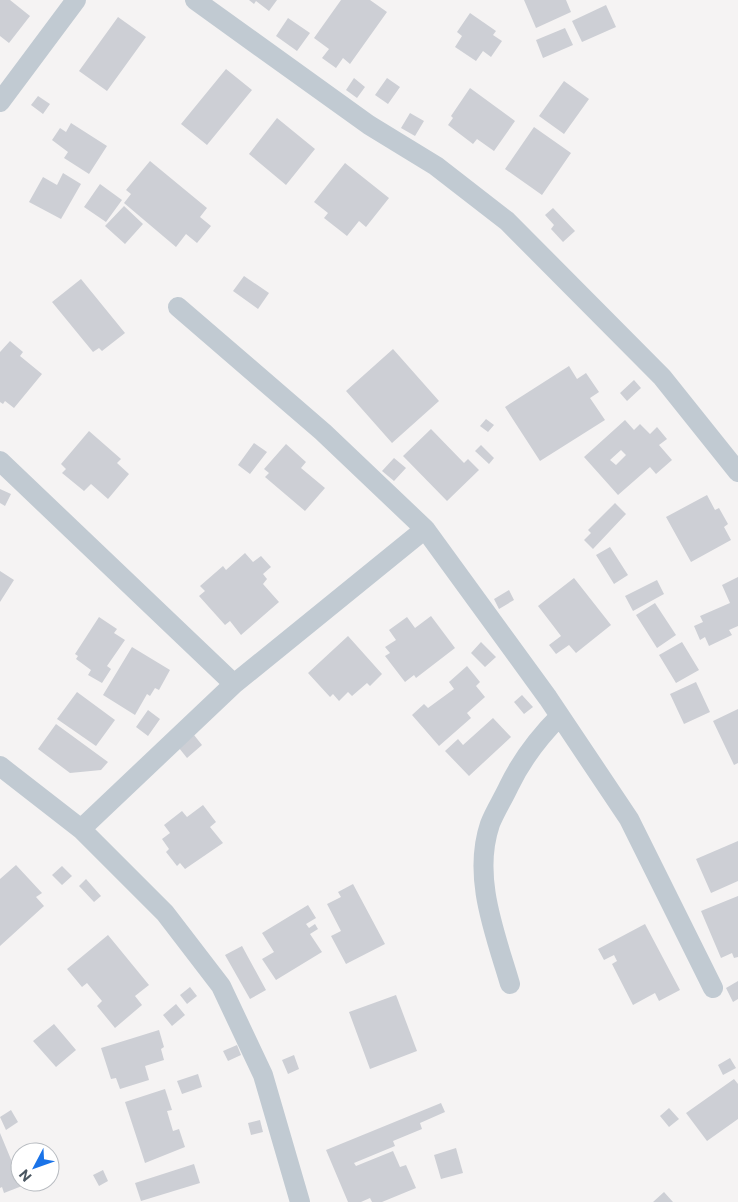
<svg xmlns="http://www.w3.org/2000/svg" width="738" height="1202" font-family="Commissioner,sans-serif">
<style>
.building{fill:#cdcfd5;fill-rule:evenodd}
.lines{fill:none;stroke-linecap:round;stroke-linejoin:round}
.street{stroke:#c1cad2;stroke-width:20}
</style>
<rect width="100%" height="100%" fill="#f5f3f3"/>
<!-- building -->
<path class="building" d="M0,0H10L30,16L9,43L0,36Z
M249,0H277L269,11L256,1L254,4Z
M341,0H370L387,12L350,64L343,58L336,68L322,58L329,49L314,38Z
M524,0H566L571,12L536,28Z
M606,5L616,27L582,42L572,21Z
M470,13L496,31L493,35L502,41L491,57L483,51L476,61L455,47L462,36L457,32Z
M118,17L146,37L107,91L79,71Z
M288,18L310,33L297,51L276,36Z
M565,28L573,45L543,58L536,40Z
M226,69L252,90L207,145L181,124Z
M354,78L365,87L357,98L346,90Z
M387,78L400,87L388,104L375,95Z
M564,81L589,99L564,134L539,116Z
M470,88L515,121L494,151L477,139L473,144L448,125L453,118L451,116Z
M38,96L50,104L43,114L31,105Z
M410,113L424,121L415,136L401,128Z
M277,118L315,149L286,185L249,154Z
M71,123L107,146L89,174L64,158L68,152L52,140L60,128L66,132Z
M534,127L571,153L542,195L505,169Z
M150,161L207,208L200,217L211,226L197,243L186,234L176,247L124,203L131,194L126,190Z
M345,163L389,198L366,227L359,221L347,236L324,218L328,213L314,202Z
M63,173L81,184L61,219L29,202L43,177L57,185Z
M100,184L122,200L106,222L84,207Z
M124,206L143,224L125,244L105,226Z
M553,208L575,231L563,242L551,229L554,225L545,215Z
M244,276L269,293L258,309L233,291Z
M81,279L125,333L102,351L99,348L93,352L52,302Z
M10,341L23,352L20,356L42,374L14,408L5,401L3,404L0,402V352Z
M393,349L439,401L392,443L346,391Z
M569,366L577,379L586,373L599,392L590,398L605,420L540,461L505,407Z
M634,380L641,388L627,401L620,393Z
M486,419L494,425L488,432L480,426Z
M625,420L634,430L640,424L650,434L657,427L667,439L659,445L672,460L656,474L650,467L618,495L584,457ZM621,450L626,455L616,465L610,460Z
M431,429L464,463L468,459L479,470L447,501L403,456Z
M89,431L121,459L117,463L129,474L108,499L91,484L84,491L62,473L66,469L61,464Z
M254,443L267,452L250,474L238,465Z
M286,444L306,462L301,468L325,488L305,511L265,477L269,473L264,469Z
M481,445L494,458L489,464L475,451Z
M394,458L406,468L394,481L382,471Z
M0,489L11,494L5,506L0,503Z
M707,495L715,510L719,508L728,524L724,527L731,540L691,562L666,517Z
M615,503L626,514L593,549L584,540L591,533L588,530Z
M610,547L628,575L614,584L596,555Z
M245,553L253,562L261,556L271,567L263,574L267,579L263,584L279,602L241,635L230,621L225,625L199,596L205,591L200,586L223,566L226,570Z
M0,571L14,580L0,602Z
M738,577V626L729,630L732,635L709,646L705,637L700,640L694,626L703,622L700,616L730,603L722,585Z
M574,578L611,625L576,653L569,645L556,654L549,645L561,636L538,606Z
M657,580L664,594L633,611L625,596Z
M509,590L514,600L499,609L494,599Z
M655,603L676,635L657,648L636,615Z
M431,616L455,648L416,678L414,675L405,682L385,656L390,653L385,647L396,640L389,630L407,617L415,628Z
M99,617L117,629L114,633L125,640L107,666L111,669L102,683L88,675L91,670L76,659L78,656L75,654Z
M348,636L382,674L370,686L367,683L352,696L348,692L339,701L333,694L330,697L308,673Z
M481,642L496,657L485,667L471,653Z
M682,642L699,670L676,683L659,655Z
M132,647L170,670L159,690L155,688L150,696L147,694L135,715L103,695Z
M467,666L480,682L476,686L485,697L467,713L471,718L439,746L412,715L424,704L428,708L454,689L449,682Z
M696,682L710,712L684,724L670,694Z
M77,692L115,720L96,746L57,719Z
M522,695L533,707L524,714L514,702Z
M738,709V763L734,765L713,721Z
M148,710L160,719L148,736L136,727Z
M493,718L511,737L469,776L445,751L458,739L463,745Z
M56,724L108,762L101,770L70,773L38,749Z
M194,735L202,745L187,758L179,748Z
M203,805L216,822L210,827L223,843L185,869L180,863L177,866L166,852L169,849L162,839L170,833L164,825L182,811L187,817Z
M738,841V881L711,893L696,859Z
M16,865L42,893L36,897L44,906L0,946V879Z
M62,866L72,876L62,885L52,875Z
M86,879L101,896L94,902L79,886Z
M353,884L385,944L346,964L331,936L341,931L327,904L341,897L338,892Z
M738,896V957L734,958L732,953L721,958L701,911Z
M308,905L316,918L306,924L309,928L315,924L318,929L310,934L322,952L276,980L262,959L274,952L262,933Z
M645,924L680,990L659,1001L655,993L633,1005L612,964L617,961L614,955L604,960L598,949Z
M108,935L149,985L135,996L142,1005L115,1028L97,1006L102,1001L87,983L82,987L67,969Z
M242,946L266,990L250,999L225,955Z
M738,981V999L733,1002L726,988Z
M190,987L197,996L187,1004L180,995Z
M396,995L417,1051L370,1069L349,1012Z
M176,1004L185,1015L172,1026L163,1015Z
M54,1024L76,1050L56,1067L33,1041Z
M159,1030L164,1047L161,1049L164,1060L145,1066L149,1080L120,1089L116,1078L111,1079L101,1048Z
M237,1045L241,1055L228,1061L223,1051Z
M294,1055L299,1069L288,1074L282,1060Z
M730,1058L736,1068L723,1075L718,1065Z
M198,1074L202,1087L182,1094L177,1081Z
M734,1079L738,1084V1119L707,1141L686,1113Z
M165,1089L172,1110L167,1111L173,1131L179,1129L185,1147L145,1163L125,1102Z
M441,1103L445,1112L420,1123L422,1129L393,1141L395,1146L354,1163L356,1166L393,1151L400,1167L406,1165L416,1188L382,1202H372L370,1198L361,1202H348L326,1150Z
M669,1108L679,1119L669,1127L660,1116Z
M11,1110L18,1122L6,1130L0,1117Z
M260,1120L263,1132L251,1135L248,1123Z
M0,1133L22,1186L4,1193L2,1187L0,1188Z
M456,1148L463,1173L441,1179L434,1155Z
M194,1164L200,1183L141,1201L135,1183Z
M103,1170L108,1181L99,1186L93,1175Z
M664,1192L673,1202H653Z"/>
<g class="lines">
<!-- street -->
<path class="street" d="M195,0L369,125L436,166L507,221L662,377L738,472
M0,102L76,0
M178,307L323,432L425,529L548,698L629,819L713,988
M0,461L234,684
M0,766L81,829L165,913L221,986L263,1075L300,1202
M81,829L234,684L425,529
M510,984C495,933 472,877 490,824C495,811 503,799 509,786C522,759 539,737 560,716"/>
</g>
<!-- north arrow -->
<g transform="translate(35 1167) rotate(229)"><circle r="24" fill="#ffffff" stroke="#b7bbc0"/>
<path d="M0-4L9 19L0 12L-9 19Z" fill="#1a73e8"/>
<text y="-8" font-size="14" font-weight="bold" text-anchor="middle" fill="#4a5661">N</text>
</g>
</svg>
